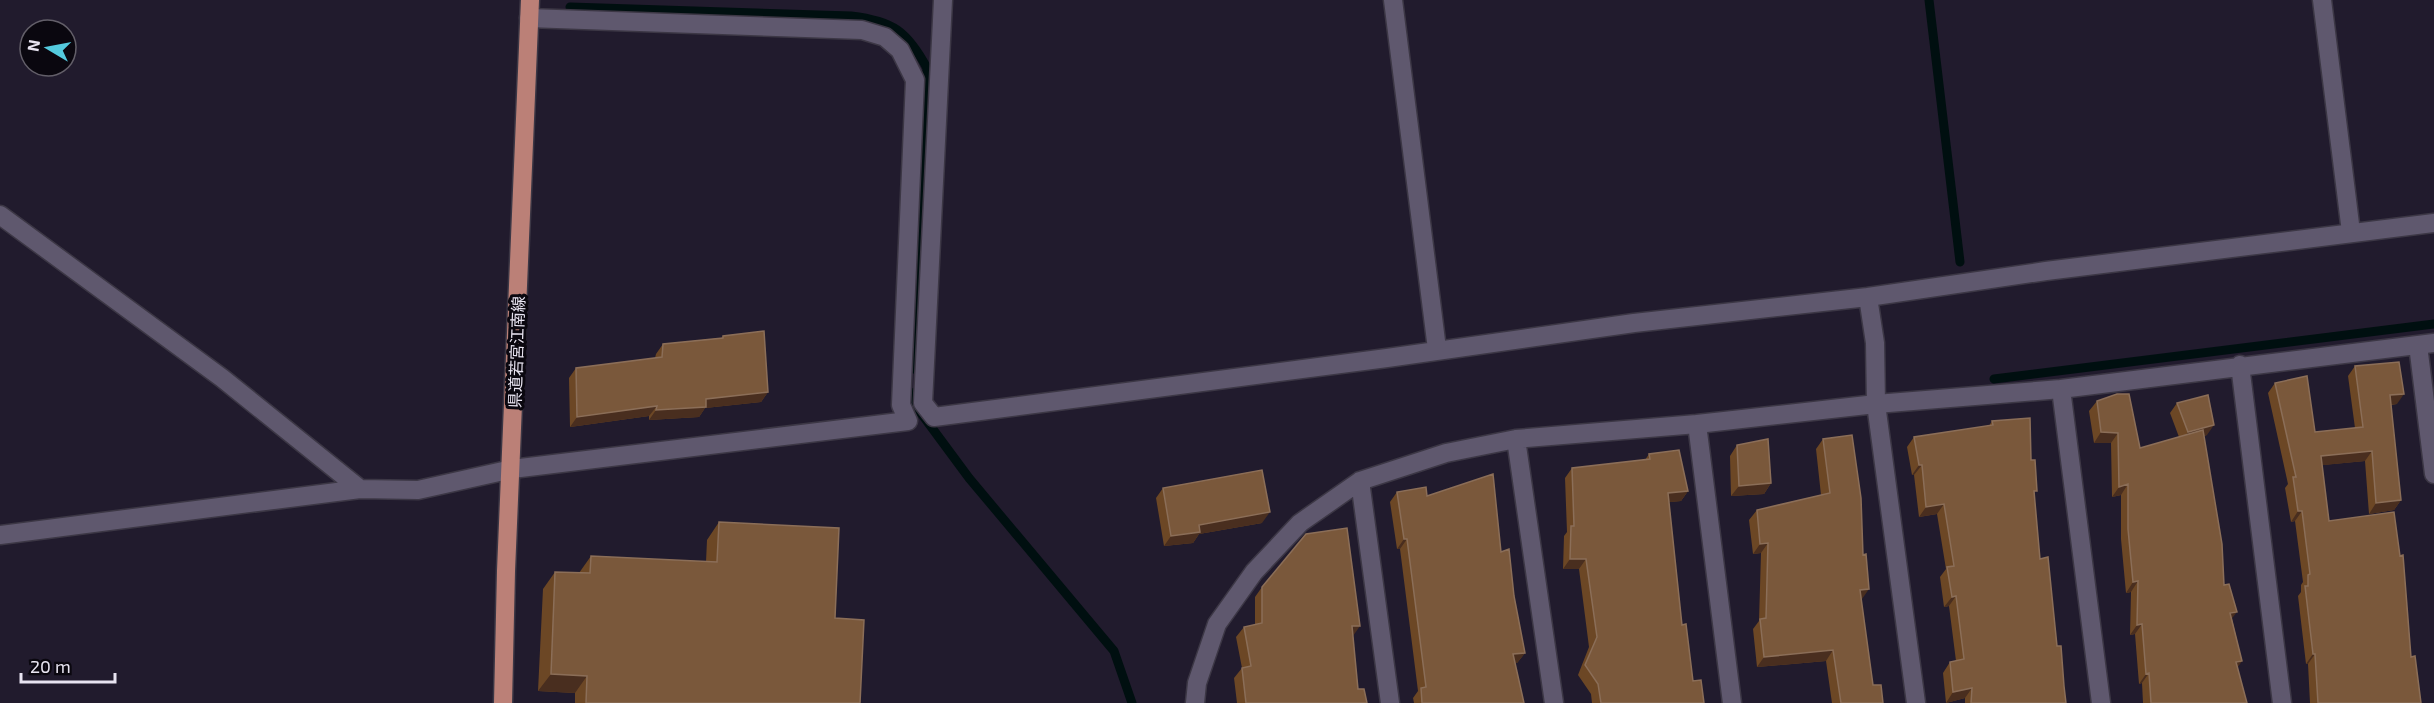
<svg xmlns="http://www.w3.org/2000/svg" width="2434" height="703" font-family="'Exo 2','Noto Sans JP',sans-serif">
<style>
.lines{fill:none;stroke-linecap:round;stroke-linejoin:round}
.stream{stroke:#000f10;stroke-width:9}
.minor-casing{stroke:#3c3745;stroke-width:21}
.major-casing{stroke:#3c3745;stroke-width:21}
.minor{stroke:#5f586e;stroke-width:18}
.major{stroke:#bb8077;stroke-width:18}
.wall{fill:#6c4725}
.shaded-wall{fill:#492e1f}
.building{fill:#7a583b;stroke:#8b6e58;stroke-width:1.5}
.labels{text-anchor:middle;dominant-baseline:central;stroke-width:6;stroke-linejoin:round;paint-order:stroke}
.street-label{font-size:16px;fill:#e8e4f1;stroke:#0a070f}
</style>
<rect width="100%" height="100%" fill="#211b2d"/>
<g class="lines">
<!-- stream -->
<path class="stream" d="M1929,0L1960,262
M570,7L851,16C893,21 907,31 927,68L916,370
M1994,379L2434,324
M915,392V405L969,478L1114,651L1132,703"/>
<defs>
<path id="minor" d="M943,0L923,403L934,417L1387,358L1634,323L1868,297L2046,271L2434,223
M1393,0L1437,349
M2322,0L2351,232
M0,215L222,378L360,489L418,490L512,469L908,421L901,405L915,80L900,50L885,37L862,30L529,18
M1868,297L1875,343L1876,404L1916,703
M2418,345L2434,474
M2240,365L2282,703
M2061,389L2101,703
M1697,424L1732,703
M1516,439L1554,703
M1360,481L1390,703
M0,535L360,489
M1195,703L1197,683L1217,624L1254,572L1300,523L1360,481L1446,453L1516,439L1697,424L1876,404L2061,389L2434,343"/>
<path id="major" d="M503,703L506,571L530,0"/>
</defs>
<!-- minor casing -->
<use href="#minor" class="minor-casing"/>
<!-- major casing -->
<use href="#major" class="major-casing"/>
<!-- minor -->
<use href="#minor" class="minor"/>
<!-- major -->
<use href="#major" class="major"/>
</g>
<!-- wall -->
<path class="wall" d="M723,336L768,392L761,402L705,408L699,417L649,420V416L570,427L569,378L576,368L655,358L656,354L663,344L721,338Z
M2355,366L2397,404L2391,405L2401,500L2394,510L2369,514L2365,461L2322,465L2329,521L2411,657L2421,703H2310L2308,664H2306L2298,596L2301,592V585L2303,582L2295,521L2291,522L2285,488L2288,484L2268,393L2275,383L2315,432L2355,428L2348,376Z
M2097,401L2140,448L2179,437L2170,413L2177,403L2207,435L2204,436L2224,585L2242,661L2237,667L2247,703H2143L2142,683L2139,684L2135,634L2130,635L2131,592L2126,593L2121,539V495L2112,497L2111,443H2094L2089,411Z
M1992,421L2031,460L2040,559L2057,646L2066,703H1965V698L1946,703L1943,673L1950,662L1956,661L1949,606L1944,607L1940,577L1946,569L1937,514L1919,517L1914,475H1912L1907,447L1914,437L1989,426Z
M1823,439L1862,599H1861L1873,685L1883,703H1832L1826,661L1757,667L1753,629L1759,621L1761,553L1753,554L1749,520L1757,510L1821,495L1816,449Z
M1737,445L1771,483L1764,494L1731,496L1730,456Z
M1649,454L1688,491L1681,501L1669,502L1682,625L1693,681L1704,703H1592L1591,694L1578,675L1589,647L1579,569H1563L1564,536L1567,532L1565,478L1572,468L1645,460Z
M1163,488L1262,523L1199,534L1193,543L1164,546L1156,498Z
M1397,492L1427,496L1501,552L1514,596L1525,653L1517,663H1515L1524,703H1414L1413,698L1418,691L1400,549H1397L1390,502Z
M719,522L835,618L860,703H575V693L538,691L543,589L555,572L579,573L591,556L706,562L707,540Z
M1262,587L1353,636L1358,689L1367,703H1237L1234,678L1242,668L1236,637L1244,627L1255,625V597Z"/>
<!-- shaded-wall -->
<path class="shaded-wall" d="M768,392L761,402L705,408L699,417L649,420L656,410L706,399Z
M2404,394L2397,404L2383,405L2390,395Z
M657,406L649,416L570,427L577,417Z
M2214,425L2207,435L2181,442L2188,432Z
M2101,432L2118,433L2111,443H2094Z
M2372,451L2365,461L2314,466L2321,456Z
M1919,465H1922L1914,475H1912Z
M1771,483L1764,494L1731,496L1739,486Z
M2128,484L2121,495L2112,497L2119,487Z
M1688,491L1681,501L1661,503L1668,493Z
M2401,500L2394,510L2369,514L2376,503Z
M1944,504L1937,514L1919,517L1926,507Z
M2298,511H2302L2295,521L2291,522Z
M1270,512L1262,523L1199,534L1193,543L1164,546L1171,536L1199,525Z
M1404,539H1407L1400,549H1397Z
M1768,543L1761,553L1753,554L1760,544Z
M1570,559H1586L1579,569H1563Z
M2138,581L2131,592L2126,593L2133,582Z
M1869,589L1862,599L1852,600L1860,590Z
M1956,596L1949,606L1944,607L1952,597Z
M2237,612L2229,622L2230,613Z
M2142,624L2135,634L2130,635L2137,625Z
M1352,626H1360L1353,636Z
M1833,650L1826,661L1757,667L1764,657Z
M1525,653L1517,663L1506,664L1513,654Z
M2313,654H2315L2308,664H2306Z
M2242,661L2235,671L2236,662Z
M2149,673L2142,683L2139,684L2146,674Z
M551,674L587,676L575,693L538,691Z
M1972,688L1965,698L1946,703L1953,692Z"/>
<!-- building -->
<path class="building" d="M764,331L768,392L706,399V407L656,410L657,406L577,417L576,368L662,357L663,344L723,338V336Z
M2399,362L2404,394L2390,395L2401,500L2376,503L2372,451L2321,456L2329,521L2394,512L2400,556L2403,555L2411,657L2415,656L2421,703H2318L2315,654H2313L2305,586H2308V575L2310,574L2302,511H2298L2293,477H2296L2275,383L2307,376L2315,432L2363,427L2355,366Z
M2117,394H2129L2140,448L2203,430L2222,544L2224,585L2229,584L2237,612L2230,613L2242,661L2236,662L2247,703H2151L2149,673L2146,674L2142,624L2137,625L2138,581L2133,582L2128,529V484L2119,487L2118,433L2101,432L2097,401Z
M2208,395L2214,425L2188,432L2177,403Z
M2030,418L2031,460H2035L2037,491H2034L2040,559L2048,557L2057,646H2061L2064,686L2066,703H1971L1972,688L1953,692L1950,662L1964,659L1956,596L1952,597L1947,567L1954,566L1944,504L1926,507L1922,465H1919L1914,437L1993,425L1992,421Z
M1852,435L1861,498L1863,555L1866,554L1869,589L1860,590L1873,685H1881L1883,703H1841L1833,650L1764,657L1760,619L1766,618L1768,543L1760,544L1757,510L1830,493L1823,439Z
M1768,439L1771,483L1739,486L1737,445Z
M1679,450L1688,491L1668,493L1682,625L1686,624L1693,681L1701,680L1704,703H1601L1598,684L1585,665L1597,637L1586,559H1570L1571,526H1574L1572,468L1650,459L1649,454Z
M1262,470L1270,512L1199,525L1200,532L1171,536L1163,488Z
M1493,474L1501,552L1509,549L1514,596L1525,653L1513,654L1524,703H1422L1421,688L1426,687L1407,539H1404L1397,492L1426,487L1427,496Z
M719,522L839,528L835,618L864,620L860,703H586L587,676L551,674L555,572L590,573L591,556L717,562Z
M1347,528L1360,626H1352L1358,689H1364L1367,703H1246L1242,668L1251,666L1244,627L1262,623V587L1306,534Z"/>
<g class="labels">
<!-- street labels -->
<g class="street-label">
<text transform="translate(516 352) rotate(-88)">県道若宮江南線</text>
</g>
</g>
<!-- north arrow -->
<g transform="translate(48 48) rotate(280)"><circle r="28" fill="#0a070f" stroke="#635f69" stroke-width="1.5"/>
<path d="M0-4.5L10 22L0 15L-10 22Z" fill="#54cade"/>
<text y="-9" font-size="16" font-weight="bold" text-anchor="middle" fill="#e8e4f1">N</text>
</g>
<!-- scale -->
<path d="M21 673v9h94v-9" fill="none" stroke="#e8e4f1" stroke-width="3"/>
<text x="30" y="673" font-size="18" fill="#e8e4f1" stroke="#0a070f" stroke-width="4.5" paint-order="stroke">20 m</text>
</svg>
